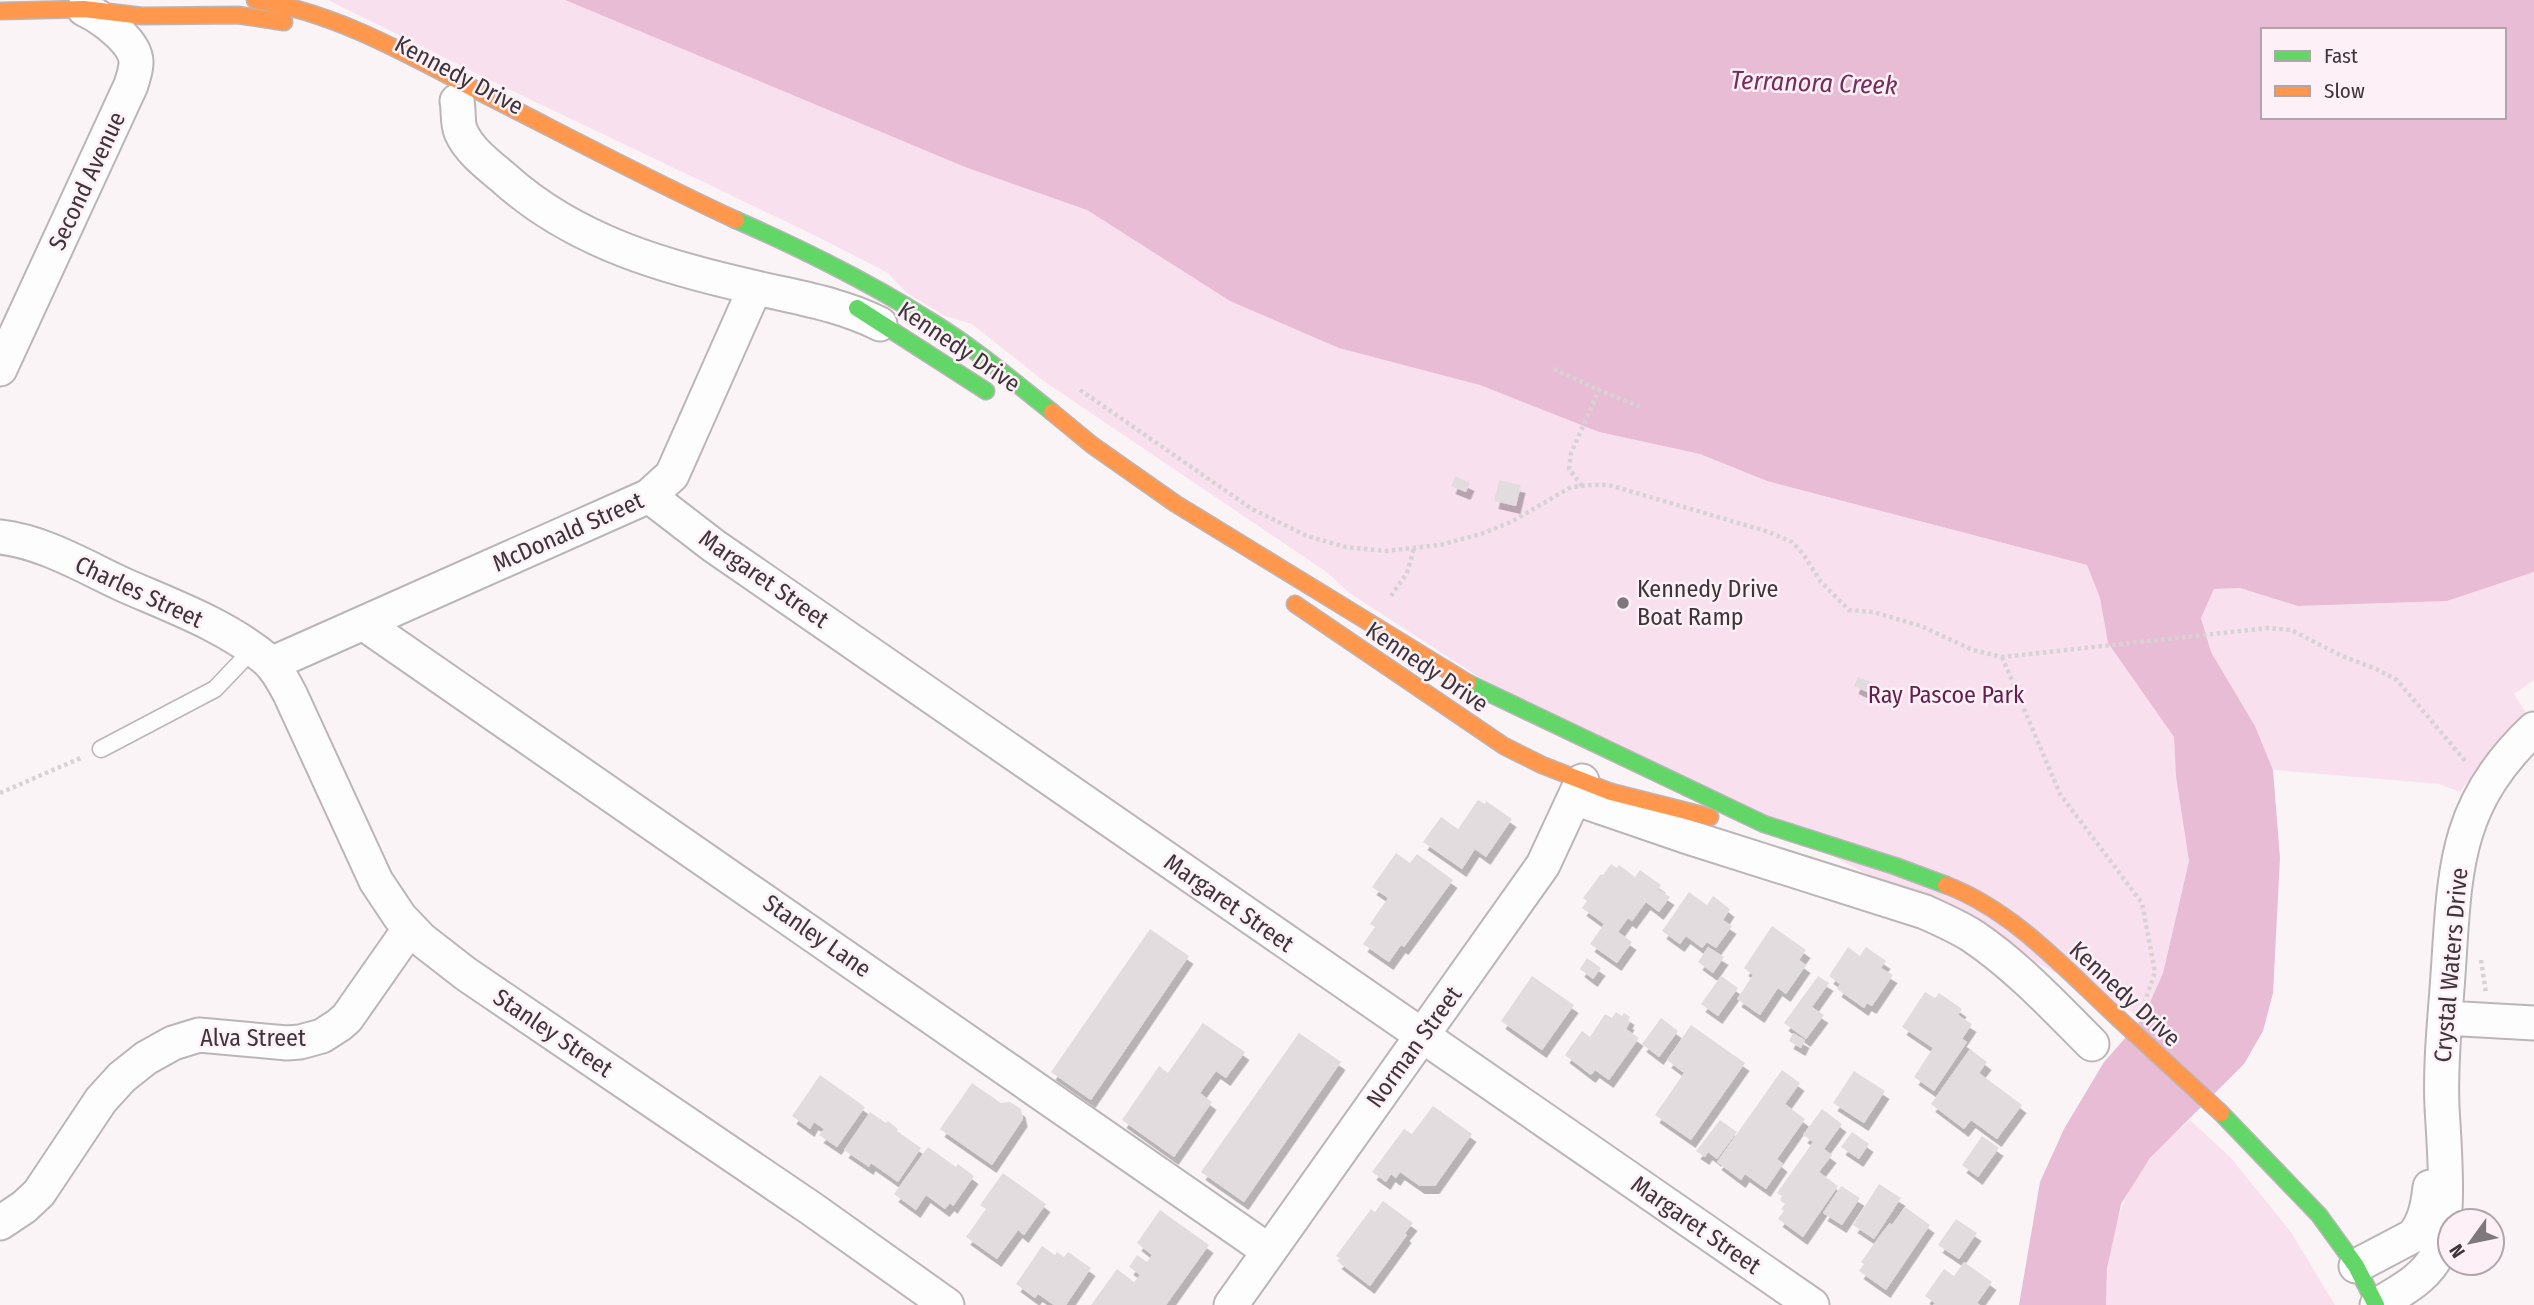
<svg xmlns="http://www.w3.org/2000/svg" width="2534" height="1305" font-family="'Fira Sans Condensed',sans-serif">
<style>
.green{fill:#f9e0ee}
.water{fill:#e8bcd5;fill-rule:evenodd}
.building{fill:#e2dcdf;filter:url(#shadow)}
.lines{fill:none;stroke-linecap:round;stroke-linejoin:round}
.lane-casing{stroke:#bbb5b8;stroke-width:19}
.street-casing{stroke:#bbb5b8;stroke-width:37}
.fast-casing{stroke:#bbb5b8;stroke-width:19}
.slow-casing{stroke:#bbb5b8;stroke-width:19}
.path{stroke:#d7d3d5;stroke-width:4.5;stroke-dasharray:3.5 3.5;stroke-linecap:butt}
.lane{stroke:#fefdfe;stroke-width:16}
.street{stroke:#fefdfe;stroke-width:33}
.fast{stroke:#63d668;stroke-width:16}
.slow{stroke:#ff974d;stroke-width:16}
.slow-bridge-casing{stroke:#bbb5b8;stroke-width:19;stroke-linecap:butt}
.slow-bridge{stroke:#ff974d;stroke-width:16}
.poi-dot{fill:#7e787c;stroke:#fef0f7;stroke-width:2.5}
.labels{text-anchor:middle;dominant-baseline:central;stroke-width:5;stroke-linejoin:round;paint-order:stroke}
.street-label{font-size:24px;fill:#3c3539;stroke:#fef0f7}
.poi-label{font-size:24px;fill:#3c3539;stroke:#fef0f7;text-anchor:start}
.park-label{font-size:24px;fill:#641e4c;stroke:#fef0f7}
.water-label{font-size:26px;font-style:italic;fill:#752d5a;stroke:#fef0f7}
</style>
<defs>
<filter id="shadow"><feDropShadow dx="4.5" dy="8" stdDeviation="0" flood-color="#0004"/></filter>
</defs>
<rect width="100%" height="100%" fill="#faf4f7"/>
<!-- green -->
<path class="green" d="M328,0H565L965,167L1087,210L1230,301L1480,385L1599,432L1700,454L1767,481L2087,565L2100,598L2108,643L2174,737L2176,777L2189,861L2163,973L2143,1018L1690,782L1482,679L1348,592L1328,573L1045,382L972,324L945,316L907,293L888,273L814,235L500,85Z
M2534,572V680L2514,694L2527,714L2505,732L2460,792L2439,784L2273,770L2255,726L2211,652L2201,618L2214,589L2240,588L2298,606L2447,601Z
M2190,1120L2231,1158L2291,1232L2335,1305H2106C2107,1253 2116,1198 2151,1158C2162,1144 2177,1132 2190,1120Z"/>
<!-- water -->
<path class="water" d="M565,0H2534V572L2447,601L2298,606L2240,588L2214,589L2201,618L2211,652L2255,726L2273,770L2280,858L2273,993L2263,1031L2244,1064L2150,1158L2121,1204L2107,1269L2106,1305H2019L2040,1182L2064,1129L2104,1062L2143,1018L2163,973L2189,861L2176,777L2174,737L2108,643L2100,598L2087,565L1767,481L1700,454L1599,432L1480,385L1339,348L1230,301L1087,210L965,167ZM2263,30H2504V117H2263Z"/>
<!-- building -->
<path class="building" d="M1455,476L1470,483L1466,492L1451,486Z
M1499,480L1521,485L1516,506L1494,501Z
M1858,677L1873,683L1869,693L1854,686Z
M1478,800L1485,804L1486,801L1512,819L1486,857L1475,849L1462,869L1423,842L1441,817L1458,829Z
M1396,853L1410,863L1417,854L1453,880L1404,947L1401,945L1389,962L1363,944L1375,927L1370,924L1388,898L1372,887Z
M1611,864L1617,868L1619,865L1635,877L1640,870L1661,885L1658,889L1670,897L1659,912L1646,902L1632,921L1628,918L1618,932L1632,942L1617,963L1590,944L1604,924L1582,908L1587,901L1583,898L1601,874L1603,875Z
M1689,892L1707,905L1713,896L1730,909L1723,920L1732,926L1716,948L1707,942L1702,948L1686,936L1680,944L1662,931Z
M1772,926L1806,950L1799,960L1806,965L1786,994L1778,988L1760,1015L1737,999L1753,975L1744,968Z
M1150,929L1189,956L1091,1100L1051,1072Z
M1708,947L1724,957L1713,973L1698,962Z
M1848,947L1860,956L1866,947L1886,961L1881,968L1893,975L1872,1006L1867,1003L1864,1008L1837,989L1840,984L1829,976Z
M1587,958L1601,968L1593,979L1580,969Z
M1532,976L1574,1005L1542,1050L1501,1021Z
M1721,976L1738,988L1718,1016L1701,1004Z
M1818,976L1829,983L1812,1007L1824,1015L1806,1039L1784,1023Z
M1925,992L1935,998L1939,993L1962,1009L1958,1015L1972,1024L1962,1039L1967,1042L1934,1091L1914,1077L1933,1048L1902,1027Z
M1616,1012L1622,1016L1624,1013L1630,1017L1628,1021L1630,1022L1626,1029L1639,1038L1609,1080L1595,1070L1591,1075L1565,1055L1582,1031L1590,1037L1605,1014L1612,1018Z
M1661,1018L1678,1031L1659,1057L1642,1044Z
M1203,1023L1245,1052L1226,1078L1216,1071L1200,1093L1212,1102L1174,1157L1122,1120L1159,1066L1168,1073Z
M1691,1025L1745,1063L1691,1140L1655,1115L1684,1073L1667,1060Z
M1299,1033L1341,1062L1244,1202L1201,1172Z
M1793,1033L1805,1040L1801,1048L1789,1041Z
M1970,1049L1987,1062L1979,1073L2022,1105L1997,1139L1971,1120L1964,1129L1931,1104Z
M1782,1070L1800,1083L1785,1104L1805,1119L1777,1159L1783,1164L1766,1189L1745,1174L1741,1180L1717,1162Z
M1854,1071L1885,1091L1864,1123L1833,1103Z
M820,1075L865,1107L837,1147L819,1135L824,1129L814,1122L810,1129L792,1116Z
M972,1083L1001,1103L1010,1102L1021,1109L1023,1119L992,1165L940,1129Z
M1433,1106L1472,1134L1435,1186H1420L1400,1172L1396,1178L1391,1174L1386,1182L1372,1172L1404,1129L1412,1134Z
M1822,1109L1842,1124L1824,1149L1832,1155L1819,1172L1838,1186L1803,1237L1778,1219L1784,1211L1781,1209L1785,1204L1780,1200L1782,1196L1777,1193L1813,1142L1803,1135Z
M870,1112L886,1123L888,1121L898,1129L897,1131L921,1148L898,1182L871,1163L869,1167L844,1150Z
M1720,1120L1737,1132L1717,1159L1708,1152L1705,1157L1696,1151Z
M1852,1132L1869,1144L1859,1159L1841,1147Z
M1982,1136L1999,1148L1978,1177L1962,1165Z
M928,1147L956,1167L958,1164L974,1176L953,1206L950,1203L945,1209L926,1195L916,1210L894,1194Z
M1003,1173L1046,1204L1024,1235L1018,1230L997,1259L966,1237L986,1209L980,1205Z
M1879,1184L1901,1198L1874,1239L1853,1225Z
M1841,1186L1860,1198L1842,1225L1823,1213Z
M1383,1201L1413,1223L1405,1233L1407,1235L1370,1286L1337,1261L1340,1258L1336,1256L1371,1209L1375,1212Z
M1905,1207L1930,1225L1886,1290L1859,1271L1864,1264L1861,1262L1881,1234L1890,1223L1892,1225Z
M1160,1210L1209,1245L1166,1305H1091L1117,1269L1134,1282L1140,1275L1129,1267L1137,1255L1147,1262L1152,1255L1137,1243Z
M1956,1219L1977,1233L1959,1259L1938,1245Z
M1042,1246L1055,1255L1057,1252L1064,1257L1068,1252L1091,1268L1066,1305H1054L1038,1294L1035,1298L1016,1284Z
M1964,1262L1992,1282L1977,1303L1980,1305H1933L1935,1303L1925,1296L1944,1269L1954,1276Z"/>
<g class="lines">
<defs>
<path id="lane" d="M101,749L215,689L253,649"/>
<path id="street" d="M457,101C459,111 457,123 461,132C469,151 490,166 505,179C575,242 667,268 757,288C799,298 840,304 880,324
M0,369L131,85C133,78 136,70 136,63C137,42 101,17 84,9
M649,496L714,546L1812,1305
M0,537C44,542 85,567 124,585C172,606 225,625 266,659C277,669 283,681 290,694L376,881L400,917L421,939L466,974L812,1209L947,1305
M363,623L1269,1251
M271,664L649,496L672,475L755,288
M1580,800L1685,836L1925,912C1942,920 1959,927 1974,937C2018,967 2054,1006 2092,1044
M2445,1018L2534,1023
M0,1223L24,1207L39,1193L101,1100L122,1077L146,1058L173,1043L199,1035L287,1043L300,1042L322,1036L339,1025L347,1018L410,928
M2356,1266L2413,1236C2425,1222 2428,1205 2430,1187
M1231,1305L1543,865L1582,781
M2377,1305C2399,1292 2425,1279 2437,1255C2451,1224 2444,1143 2442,1107C2440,1064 2445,1019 2448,975C2455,872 2453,805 2534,729"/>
<path id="fast" d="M736,220C802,249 867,281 927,319C972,346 1012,380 1052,412
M857,308L986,391
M1468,683L1764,824L1895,866L1946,885
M2221,1113L2319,1215L2356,1266L2376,1305"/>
<path id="slow" d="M255,0C337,13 407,54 480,92C565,135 649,180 736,220
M0,11L84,9L142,16L238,15L284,22
M1052,412L1092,445L1176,504L1468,683
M1295,604L1504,746L1542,765L1611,792L1710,817
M1946,885C2014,911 2065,969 2118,1018"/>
</defs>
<!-- lane casing -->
<use href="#lane" class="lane-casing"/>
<!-- street casing -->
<use href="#street" class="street-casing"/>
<!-- fast casing -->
<use href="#fast" class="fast-casing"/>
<!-- slow casing -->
<use href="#slow" class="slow-casing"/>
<!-- path -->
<path class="path" d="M1554,369L1599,390
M1080,390L1252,509L1307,536L1346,547L1385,551L1440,545L1481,534L1511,522L1571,487L1592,485H1609L1769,532L1792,542L1803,554L1821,582L1849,610L1873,612L1921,626L1973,650L2002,657L2268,628L2291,630L2342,656L2376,669L2397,680L2466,762
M1582,486L1569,469L1571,453L1599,390L1641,407
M1391,596L1407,573L1414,548
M2002,657L2060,794L2142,903L2155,972L2145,1001
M0,793L83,757
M2481,960L2486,993"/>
<!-- lane -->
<use href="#lane" class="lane"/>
<!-- street -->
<use href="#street" class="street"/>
<!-- fast -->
<use href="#fast" class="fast"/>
<!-- slow -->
<use href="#slow" class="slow"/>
<defs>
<path id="slow-bridge" d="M2118,1018L2221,1113"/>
</defs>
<!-- slow-bridge casing -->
<use href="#slow-bridge" class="slow-bridge-casing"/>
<!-- slow-bridge -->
<use href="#slow-bridge" class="slow-bridge"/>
</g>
<!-- markers -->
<circle class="poi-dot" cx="1623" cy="603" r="7"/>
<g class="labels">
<!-- street labels -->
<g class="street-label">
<text transform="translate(459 75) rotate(28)">Kennedy Drive</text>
<text transform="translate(87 181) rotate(-65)">Second Avenue</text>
<text transform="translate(959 347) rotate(34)">Kennedy Drive</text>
<text transform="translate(568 532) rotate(-24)">McDonald Street</text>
<text transform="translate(764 579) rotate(35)">Margaret Street</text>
<text transform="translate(139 592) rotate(25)">Charles Street</text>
<text transform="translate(1427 667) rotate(34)">Kennedy Drive</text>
<text transform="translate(1229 903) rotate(35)">Margaret Street</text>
<text transform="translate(817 936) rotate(35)">Stanley Lane</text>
<text transform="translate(2451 965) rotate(-85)">Crystal Waters Drive</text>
<text transform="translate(2125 994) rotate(43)">Kennedy Drive</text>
<text transform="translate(553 1033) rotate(34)">Stanley Street</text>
<text x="253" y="1038">Alva Street</text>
<text transform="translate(1414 1047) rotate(-54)">Norman Street</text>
<text transform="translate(1696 1225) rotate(35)">Margaret Street</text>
</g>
<!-- poi labels -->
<g class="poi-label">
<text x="1637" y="589">Kennedy Drive<tspan x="1637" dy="28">Boat Ramp</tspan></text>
</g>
<!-- park labels -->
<g class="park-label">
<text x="1946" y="695">Ray Pascoe Park</text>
</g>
<!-- water labels -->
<g class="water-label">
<text transform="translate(1814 83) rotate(2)">Terranora Creek</text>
</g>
</g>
<!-- legend -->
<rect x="2261" y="28" width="245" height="91" fill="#fef0f7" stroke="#b0a5ab" stroke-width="2"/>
<rect x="2275" y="51" width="35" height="10" fill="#63d668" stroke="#b0a5ab" stroke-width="2"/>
<text x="2324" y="63" font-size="21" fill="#3c3539">Fast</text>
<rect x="2275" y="86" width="35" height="10" fill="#ff974d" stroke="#b0a5ab" stroke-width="2"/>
<text x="2324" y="98" font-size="21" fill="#3c3539">Slow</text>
<!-- north arrow -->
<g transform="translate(2471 1242) rotate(237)"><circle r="33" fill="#fef0f7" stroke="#b0a5ab" stroke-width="2"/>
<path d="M0-5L12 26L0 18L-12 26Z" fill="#7e787c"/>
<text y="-10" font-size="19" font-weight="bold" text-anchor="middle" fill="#3c3539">N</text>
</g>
</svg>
